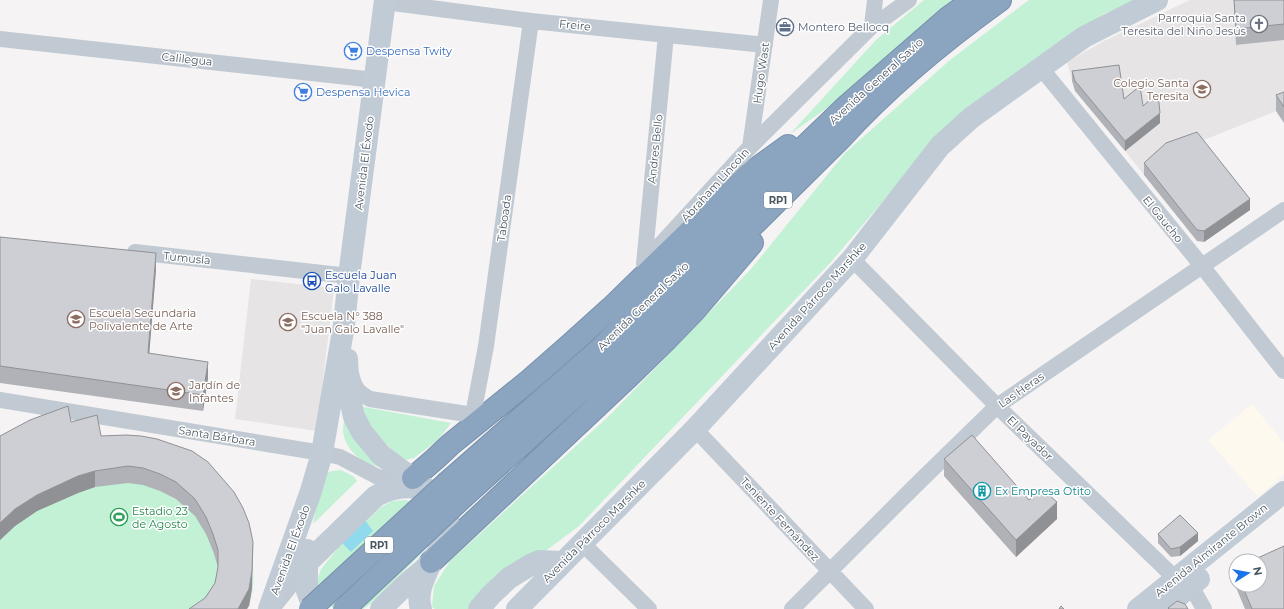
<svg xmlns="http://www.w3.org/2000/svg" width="1284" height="609" font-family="Montserrat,sans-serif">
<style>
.commercial{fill:#fdf9ef}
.education{fill:#e6e4e5}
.green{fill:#c3f1d5}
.water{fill:#90daee}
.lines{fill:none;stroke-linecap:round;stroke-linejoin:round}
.motorway-casing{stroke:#7690ad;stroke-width:24}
.minor{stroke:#c1cad2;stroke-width:16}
.tertiary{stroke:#c1cad2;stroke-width:19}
.secondary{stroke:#c1cbd6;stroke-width:22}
.motorway{stroke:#8ba5c1;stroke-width:22}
.motorway-bridge-casing{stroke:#7690ad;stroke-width:24;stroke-linecap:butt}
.motorway-bridge{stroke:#8ba5c1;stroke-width:22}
.wall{fill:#b0b2b7}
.shaded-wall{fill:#909195}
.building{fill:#cdcfd5;stroke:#909195}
.labels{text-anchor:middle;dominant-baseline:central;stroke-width:3;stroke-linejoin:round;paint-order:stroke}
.shield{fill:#fff;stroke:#808990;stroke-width:1}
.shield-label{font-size:10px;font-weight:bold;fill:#4a5661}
.worship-label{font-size:11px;fill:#5b616d;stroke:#fff;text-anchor:end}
.street-label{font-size:11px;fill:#4a5661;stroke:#fff}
.service-label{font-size:11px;fill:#4e5e75;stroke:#fff;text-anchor:start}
.shop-label{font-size:11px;fill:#366cbe;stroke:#fff;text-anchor:start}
.education-label{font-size:11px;fill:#785e54;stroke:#fff;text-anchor:start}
.transit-label{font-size:11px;fill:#164399;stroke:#fff;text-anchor:start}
.culture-label{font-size:11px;fill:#0d838f;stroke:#fff;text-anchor:start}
.leisure-label{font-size:11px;fill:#27864d;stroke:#fff;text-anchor:start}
</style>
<rect width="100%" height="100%" fill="#f5f3f3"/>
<!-- commercial -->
<path class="commercial" d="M1252,404L1284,443V474L1258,497L1208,440Z"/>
<!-- education -->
<path class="education" d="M1190,0H1264L1234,9L1236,45L1284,40V108L1166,155L1144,175L1125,151L1124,109L1072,81L1067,62L1104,41Z
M251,279L334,288L317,431L235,419Z"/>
<!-- green -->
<path class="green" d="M924,0H961L863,83L790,134L876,40Z
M1029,0H1136L1104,14L1048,52L950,123L831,262L579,526L468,609H435L432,607L434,586L450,561L609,416L751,269L845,153L950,60Z
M364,407L451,423L438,440L414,458L405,460L398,457L361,415V409Z
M345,417L381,467C363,464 344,450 343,430C343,426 344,421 345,417Z
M0,453H101L249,540C253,559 257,591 247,609H0Z
M341,470L353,476L357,481L313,524L322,474L332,471Z
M406,500L419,505L430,542L424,551L373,602L363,609H335L326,603L319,593L317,581L321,569L340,546L380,508L392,501Z"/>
<!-- water -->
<path class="water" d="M365,520L373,531L351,552L342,543Z"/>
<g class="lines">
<defs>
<path id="motorway" d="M413,478L435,459L451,444L530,380L571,344L611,308L748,175L788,146
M448,482L600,349L653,298L773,177L848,105L948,18L973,0
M464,496L615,360L664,313L840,139C887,87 943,41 1000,0
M431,562L628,377L664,342L694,311L752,243"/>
</defs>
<!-- motorway casing -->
<use href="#motorway" class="motorway-casing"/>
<!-- minor -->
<path class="minor" d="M385,2L531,21L765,45
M872,26L875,0
M0,39L375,80
M1041,68L1202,266L1284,371
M750,147L771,0
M135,252L349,276
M652,254L750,147L872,26L883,19L909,0
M852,259L997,406L1176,579L1191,586L1204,609
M644,264L666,35
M351,373C354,387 357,392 370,399L473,415L482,419
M0,400L322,453L340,457L378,477L409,483
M473,415L486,346L531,21
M695,429L866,609
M582,543L649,609
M792,609L915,486L997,406L1284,210"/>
<!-- tertiary -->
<path class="tertiary" d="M273,605L306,564"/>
<!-- secondary -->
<path class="secondary" d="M347,359L349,394L354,417L362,432L381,455L428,490C437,495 446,505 448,516C449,529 439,553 431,562C425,569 417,575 410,581C400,590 390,600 381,609
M307,550V591L314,609
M306,564L376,496C392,487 410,485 428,490
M269,609L311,491L322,453L344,325L349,276L385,0
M421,609C416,593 424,579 430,565
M479,609L491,595L509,578L532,564L539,561L562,562
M517,609L695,429L852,259L940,146L971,118L989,105L1084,37L1157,0
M1138,609L1284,492
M1163,609L1199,579"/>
<!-- motorway -->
<use href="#motorway" class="motorway"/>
<defs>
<path id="motorway-bridge" d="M310,609L448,482
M344,609L464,496"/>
</defs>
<!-- motorway-bridge casing -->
<use href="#motorway-bridge" class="motorway-bridge-casing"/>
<!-- motorway-bridge -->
<use href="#motorway-bridge" class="motorway-bridge"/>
</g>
<!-- wall -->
<path class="wall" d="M1234,0H1284V40L1236,45L1234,8Z
M1072,71L1124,99L1143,106L1160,123L1125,151L1075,91L1072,81Z
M1284,92V123L1276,111V95Z
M1144,163L1250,210L1204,242L1197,241L1144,175Z
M0,237L156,269L149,353L208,378L203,411L0,383Z
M71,422L101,436L157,439L252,588L249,606L205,598L215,583L218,567L213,551L206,534L195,516L176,499L160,491L143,485L128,483L95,487L78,493L37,511L15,526L0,540V436Z
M944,459L1029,500L1057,519L1016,557L944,476Z
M1158,534L1198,541L1180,556L1171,557L1158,543Z
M1235,568H1236V585H1260L1284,609H1245L1235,585Z"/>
<!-- shaded-wall -->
<path class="shaded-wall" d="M1160,113V123L1125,151V141Z
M1250,199V210L1204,242V231Z
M156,253V269L148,370V353Z
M208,362V378L203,411V395Z
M95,471V487L78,493L37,511L15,526L0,540V523L15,509L37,495L78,476Z
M1057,502V519L1016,557V540Z
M1198,533V541L1180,556V547Z
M253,542L252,588L249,606L247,609H238Z"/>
<!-- building -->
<path class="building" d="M1234,0H1284V24L1236,29Z
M1119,65L1124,99L1140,86L1143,106L1158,93L1160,113L1125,141L1075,81L1072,71Z
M1284,92V107L1276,95Z
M1197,132L1250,199L1204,231L1197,230L1144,163L1166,143Z
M0,237L156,253L148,353L208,362L203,395L0,366Z
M68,406L71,422L97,415L101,436L126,435L141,436L157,439L192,451L208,462L234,492L243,508L249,523L253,542L252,571L249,589L238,609H189L205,598L215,583L218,567V550L213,534L206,517L195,499L176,482L160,474L143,468L128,466L95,471L78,476L37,495L15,509L0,523V436L30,420Z
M972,435L1029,500L1042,489L1057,502L1016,540L944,459Z
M1180,515L1198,533L1180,547L1171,549L1158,534Z
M1284,546V609H1252L1242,585H1260V561H1251Z
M1177,601L1185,604L1188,609H1169L1168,608Z
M1061,606L1064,609H1059Z"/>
<!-- icons -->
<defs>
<symbol id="church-ring" viewBox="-11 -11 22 22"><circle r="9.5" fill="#fff" stroke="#6b7280" stroke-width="1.5"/><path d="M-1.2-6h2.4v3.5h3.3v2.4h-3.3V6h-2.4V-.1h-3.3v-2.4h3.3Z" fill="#6b7280"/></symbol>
<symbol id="office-ring" viewBox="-11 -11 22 22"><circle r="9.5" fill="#fff" stroke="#5c6f8a" stroke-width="1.5"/><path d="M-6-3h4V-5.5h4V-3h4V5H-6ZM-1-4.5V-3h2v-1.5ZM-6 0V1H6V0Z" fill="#5c6f8a"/></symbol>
<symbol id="supermarket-ring" viewBox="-11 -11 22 22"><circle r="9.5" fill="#fff" stroke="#3f7fe0" stroke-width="1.5"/><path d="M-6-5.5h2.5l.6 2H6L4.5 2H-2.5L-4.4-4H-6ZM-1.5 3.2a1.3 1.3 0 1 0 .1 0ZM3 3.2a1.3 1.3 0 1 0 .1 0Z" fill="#3f7fe0"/></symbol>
<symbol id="school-ring" viewBox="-11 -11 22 22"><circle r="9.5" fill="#fff" stroke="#8d6e63" stroke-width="1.5"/><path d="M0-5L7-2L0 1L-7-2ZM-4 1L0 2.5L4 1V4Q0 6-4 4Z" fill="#8d6e63"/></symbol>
<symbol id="bus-ring" viewBox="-11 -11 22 22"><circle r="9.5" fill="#fff" stroke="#1a4fb4" stroke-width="1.5"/><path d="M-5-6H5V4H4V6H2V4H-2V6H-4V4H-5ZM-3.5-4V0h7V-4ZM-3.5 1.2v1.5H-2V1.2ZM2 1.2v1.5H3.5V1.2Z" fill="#1a4fb4"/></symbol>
<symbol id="building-ring" viewBox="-11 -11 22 22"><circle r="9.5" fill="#fff" stroke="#0f9aa8" stroke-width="1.5"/><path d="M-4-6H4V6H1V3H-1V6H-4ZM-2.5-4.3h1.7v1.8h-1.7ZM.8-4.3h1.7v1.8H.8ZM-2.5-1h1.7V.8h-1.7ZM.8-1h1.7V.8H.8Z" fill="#0f9aa8"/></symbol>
<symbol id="stadium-ring" viewBox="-11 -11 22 22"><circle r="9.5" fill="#fff" stroke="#2e9e5b" stroke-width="1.5"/><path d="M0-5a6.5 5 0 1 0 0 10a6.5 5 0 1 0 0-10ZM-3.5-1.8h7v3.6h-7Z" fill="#2e9e5b"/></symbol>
</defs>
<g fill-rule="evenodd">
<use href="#church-ring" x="1249" y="14" width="20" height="20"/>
<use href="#office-ring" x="775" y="17" width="20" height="20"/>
<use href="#supermarket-ring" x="343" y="41" width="20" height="20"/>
<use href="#school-ring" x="1192" y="79" width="20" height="20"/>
<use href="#supermarket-ring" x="293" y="82" width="20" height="20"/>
<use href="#bus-ring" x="302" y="271" width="20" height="20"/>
<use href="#school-ring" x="66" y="309" width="20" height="20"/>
<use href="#school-ring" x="278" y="312" width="20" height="20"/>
<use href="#school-ring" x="166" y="381" width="20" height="20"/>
<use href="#building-ring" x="972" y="481" width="20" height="20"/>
<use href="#stadium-ring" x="109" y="507" width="20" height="20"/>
</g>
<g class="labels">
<!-- shield labels -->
<g class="shield">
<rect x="764" y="192" width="28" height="16" rx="3"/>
<rect x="365" y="537" width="28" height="16" rx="3"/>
</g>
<g class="shield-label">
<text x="778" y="200">RP1</text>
<text x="379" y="545">RP1</text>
</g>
<!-- worship labels -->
<g class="worship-label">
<text x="1246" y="18">Parroquia Santa<tspan x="1246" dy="13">Teresita del Niño Jesús</tspan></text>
</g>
<!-- street labels -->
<g class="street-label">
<text transform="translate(575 25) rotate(6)">Freire</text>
<text transform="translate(187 59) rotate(6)">Calilegua</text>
<text transform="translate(761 73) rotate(-82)">Hugo Wast</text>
<text transform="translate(876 81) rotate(-42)">Avenida General Savio</text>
<text transform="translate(655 149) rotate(-84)">Andres Bello</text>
<text transform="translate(364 163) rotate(-83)">Avenida El Éxodo</text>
<text transform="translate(715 185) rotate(-48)">Abraham Lincoln</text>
<text transform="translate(504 218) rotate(-82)">Taboada</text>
<text transform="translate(1163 219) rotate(51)">El Gaucho</text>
<text transform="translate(187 258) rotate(6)">Tumusla</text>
<text transform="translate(817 296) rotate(-48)">Avenida Párroco Marshke</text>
<text transform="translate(643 306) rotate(-44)">Avenida General Savio</text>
<text transform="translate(1021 390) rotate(-35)">Las Heras</text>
<text transform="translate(217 436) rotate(9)">Santa Bárbara</text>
<text transform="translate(1030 438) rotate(44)">El Payador</text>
<text transform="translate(780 519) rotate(47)">Teniente Fernández</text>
<text transform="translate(594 531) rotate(-45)">Avenida Párroco Marshke</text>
<text transform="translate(290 550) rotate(-70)">Avenida El Éxodo</text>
<text transform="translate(1211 550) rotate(-39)">Avenida Almirante Brown</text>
</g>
<!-- service labels -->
<g class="service-label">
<text x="798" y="27">Montero Bellocq</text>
</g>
<!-- shop labels -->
<g class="shop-label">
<text x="366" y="51">Despensa Twity</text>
<text x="316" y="92">Despensa Hevica</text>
</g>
<!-- education labels -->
<g class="education-label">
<text x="1189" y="83" text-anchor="end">Colegio Santa<tspan x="1189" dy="13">Teresita</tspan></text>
<text x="89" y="313">Escuela Secundaria<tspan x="89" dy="13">Polivalente de Arte</tspan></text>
<text x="301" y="316">Escuela N° 388<tspan x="301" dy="13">"Juan Galo Lavalle"</tspan></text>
<text x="189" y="385">Jardín de<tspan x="189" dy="13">Infantes</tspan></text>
</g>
<!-- transit labels -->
<g class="transit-label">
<text x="325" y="275">Escuela Juan<tspan x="325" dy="13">Galo Lavalle</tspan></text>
</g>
<!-- culture labels -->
<g class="culture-label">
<text x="995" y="491">Ex Empresa Otito</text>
</g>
<!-- leisure labels -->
<g class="leisure-label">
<text x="132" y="511">Estadio 23<tspan x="132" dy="13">de Agosto</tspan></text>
</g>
</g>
<!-- north arrow -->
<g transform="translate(1248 573) rotate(79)"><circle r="19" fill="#ffffff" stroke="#b7bbc0"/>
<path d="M0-3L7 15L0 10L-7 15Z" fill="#1a73e8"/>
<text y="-6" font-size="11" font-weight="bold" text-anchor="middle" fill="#4a5661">N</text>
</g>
</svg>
